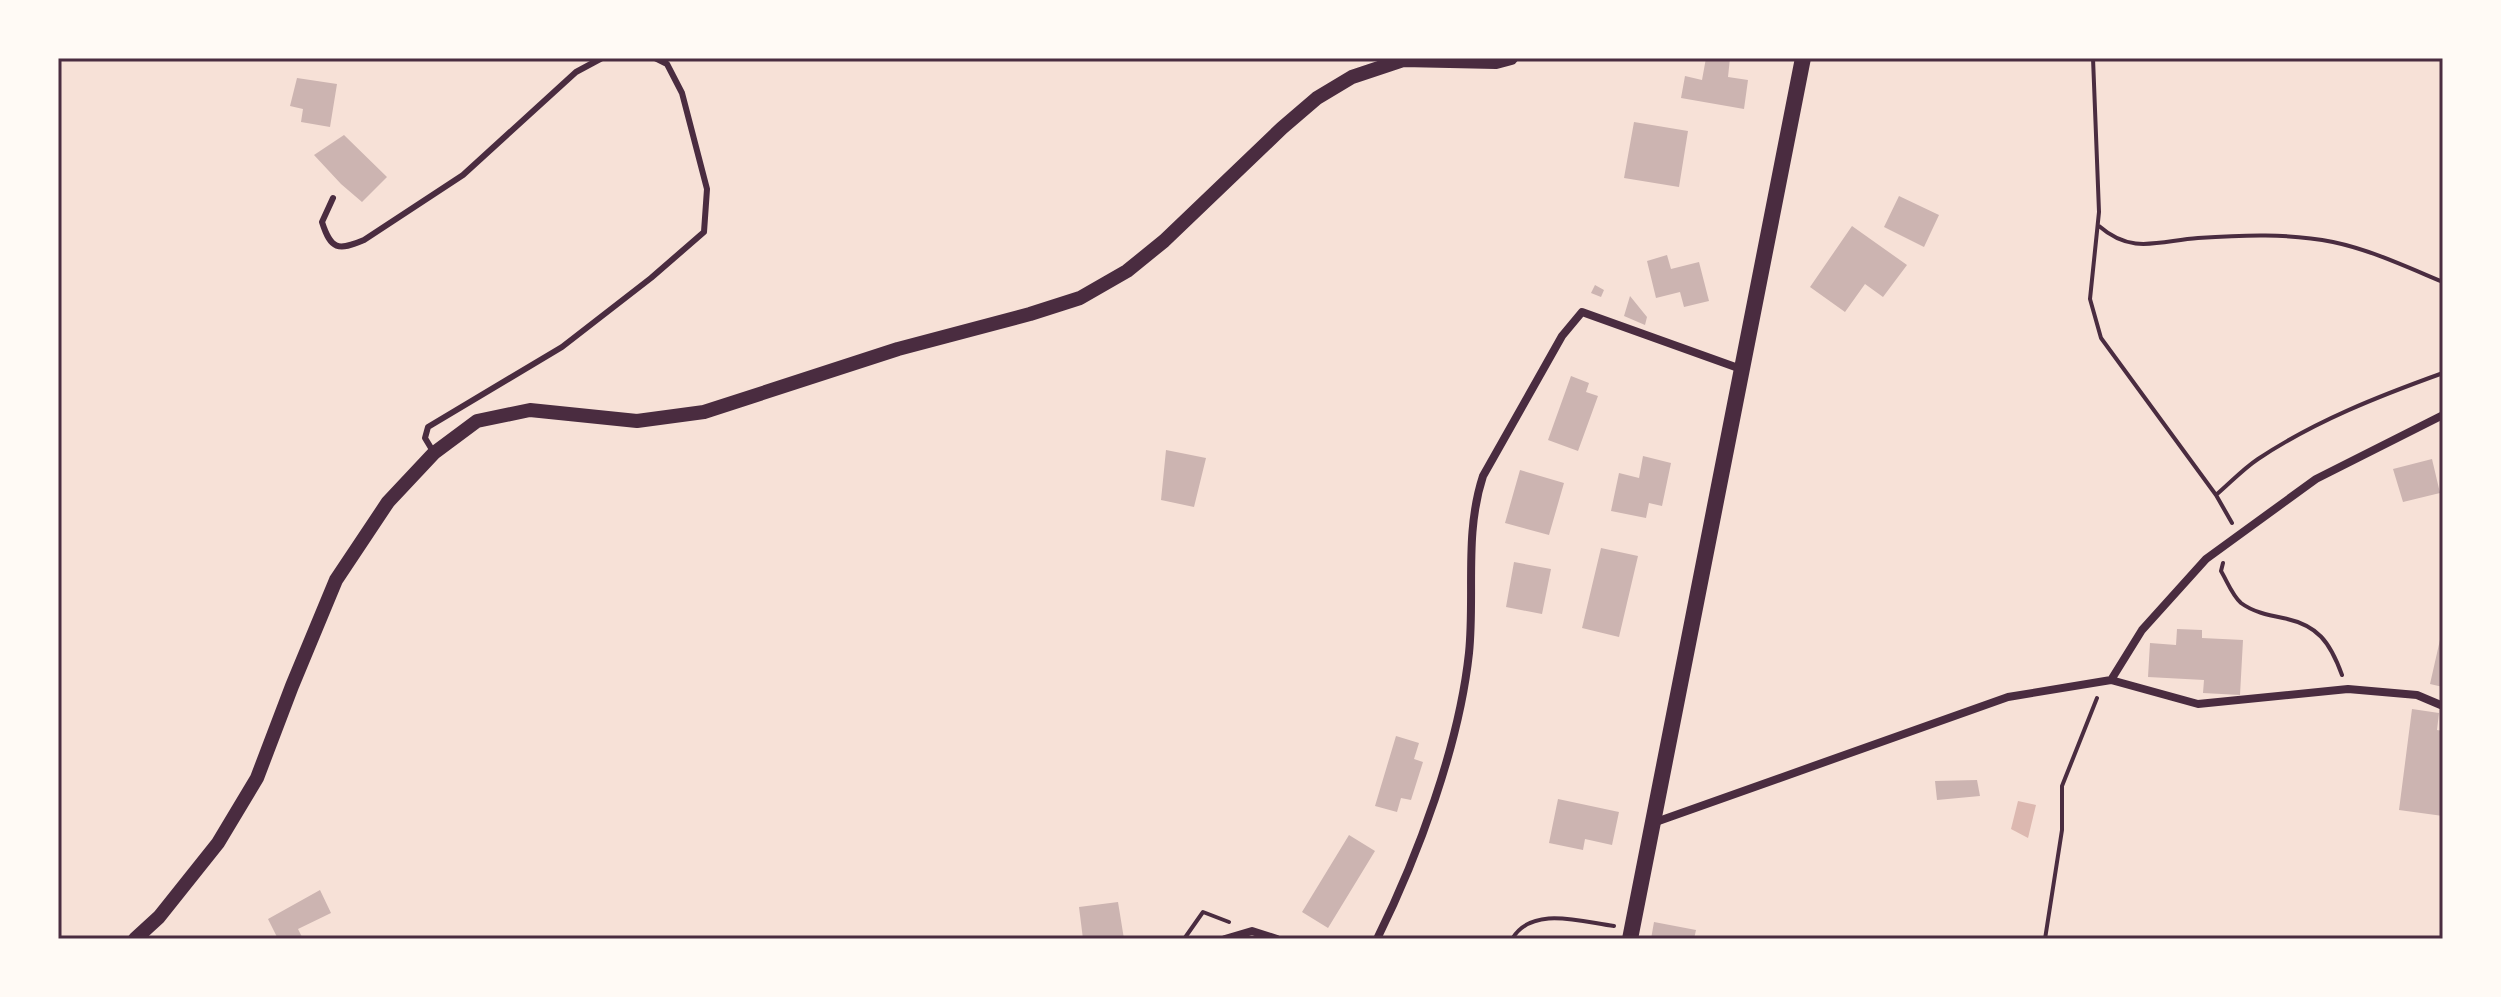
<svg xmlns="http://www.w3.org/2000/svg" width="2501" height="997" font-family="'Source Serif 4',serif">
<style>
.water{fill:#dcb8b0}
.building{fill:#ccb4b1}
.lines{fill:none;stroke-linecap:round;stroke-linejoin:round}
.path{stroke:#4a2c40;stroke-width:4}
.service{stroke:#4a2c40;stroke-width:6}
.minor{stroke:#4a2c40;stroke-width:8}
.tertiary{stroke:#4a2c40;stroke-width:14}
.secondary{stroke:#4a2c40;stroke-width:16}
.neatline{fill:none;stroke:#4a2c40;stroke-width:3}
</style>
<rect width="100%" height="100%" fill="#f7e1d7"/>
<!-- water -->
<path class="water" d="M2018,801L2036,805L2028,838L2011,829Z"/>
<!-- building -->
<path class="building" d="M1706,58H1730L1728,77L1748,80L1744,109L1681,98L1685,76L1702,80Z
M297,78L337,84L330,127L301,122L303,109L290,106Z
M1634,122L1688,131L1679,187L1624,178Z
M344,135L387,177L362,202L341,184L314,155Z
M1899,196L1939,215L1924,247L1884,227Z
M1852,226L1907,265L1883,297L1865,284L1845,312L1810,287Z
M1667,255L1671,269L1699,262L1709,301L1684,307L1680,292L1656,298L1647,261Z
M1595,285L1604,290L1601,297L1591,293Z
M1630,296L1647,317L1645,325L1624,316Z
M1571,376L1589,383L1586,392L1598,396L1578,451L1548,440Z
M1166,450L1206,458L1194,507L1161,500Z
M1643,456L1671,463L1662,506L1649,503L1646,518L1611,511L1619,473L1639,478Z
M2432,459L2440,493L2403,502L2393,469Z
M1520,470L1564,483L1549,535L1505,523Z
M1601,548L1638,556L1619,637L1582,628Z
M1514,562L1551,569L1542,614L1506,607Z
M2177,629L2202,630V638L2243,640L2240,695L2203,693L2204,680L2148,677L2150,643L2176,645Z
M2442,631H2443V687L2430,684Z
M2412,709L2439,713L2437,730L2443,731V816L2399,810Z
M1396,736L1419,743L1414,759L1423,762L1411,800L1401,798L1397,812L1375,806Z
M1977,780L1980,796L1937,800L1935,781Z
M1558,799L1619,812L1612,845L1585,839L1583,850L1549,843Z
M1349,835L1375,851L1328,928L1302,912Z
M320,890L331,913L298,929L303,939H278L268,919Z
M1118,902L1124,939H1083L1079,907Z
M1654,922L1696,930L1694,939H1651Z"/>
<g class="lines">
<!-- path -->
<path class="path" d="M2093,58L2099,212L2090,299L2101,338L2216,495L2232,523
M2099,226C2132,255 2159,241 2198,238C2241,235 2290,233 2333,242C2371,250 2407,267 2443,282
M2216,495C2230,483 2243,469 2258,459C2315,421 2379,396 2443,373
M2223,563L2221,571C2227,581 2232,595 2241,603C2253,612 2268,615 2283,618C2318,625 2330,642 2342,675
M1184,939L1203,912L1229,922
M1512,939C1532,905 1582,922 1614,926
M2045,939L2062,830V786L2097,698"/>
<!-- service -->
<path class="service" d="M333,198L322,222C331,250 338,251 364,240L463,175L576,72L602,58
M434,453L425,438L428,427L562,347L651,278L704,232L707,189L682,93L667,64L655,58"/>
<!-- minor -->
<path class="minor" d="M2111,680L2142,630L2206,559L2316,479L2443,415
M1653,823L2008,697L2111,680L2198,704L2348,689L2417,695L2443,706
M1225,939L1252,931L1277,939
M1377,939C1418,856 1459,746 1469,653C1475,594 1464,534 1483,476L1562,336L1582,312L1741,369"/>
<!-- tertiary -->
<path class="tertiary" d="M135,939L159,917L218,843L257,778L292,686L336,580L388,502L434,453L477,421L530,410L637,421L704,412L898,349L1030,314L1080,298L1127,271L1164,241L1282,128L1317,98L1352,77L1403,60L1496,62L1511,58"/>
<!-- secondary -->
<path class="secondary" d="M1630,939L1803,58"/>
</g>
<!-- border -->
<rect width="2501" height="997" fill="none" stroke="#fffaf5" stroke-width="120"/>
<rect x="60" y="60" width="2381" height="877" class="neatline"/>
</svg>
